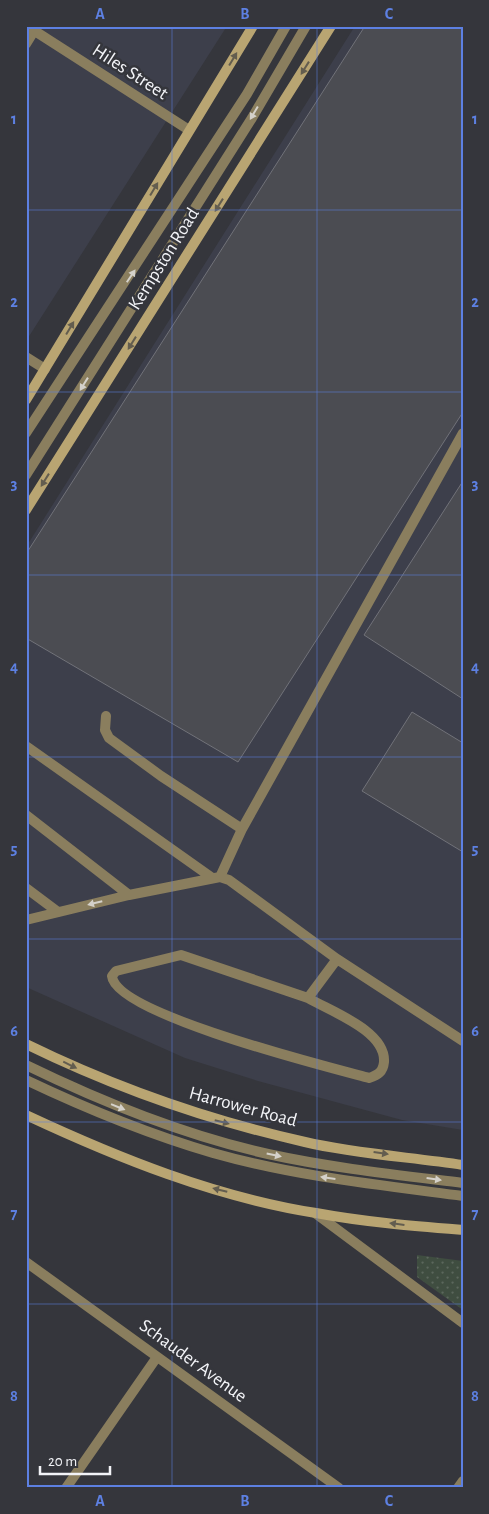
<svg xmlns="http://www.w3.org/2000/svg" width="489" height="1514" font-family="'Alegreya Sans',sans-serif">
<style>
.built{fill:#3d3f4b}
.green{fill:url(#green-dots)}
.building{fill:#4b4c52;stroke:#717279}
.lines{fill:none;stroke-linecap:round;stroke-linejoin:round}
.lane{stroke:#8a7e5e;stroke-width:10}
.street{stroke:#8a7e5e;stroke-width:10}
.secondary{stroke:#b9a572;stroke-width:10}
.oneway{fill:#635d4f}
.oneway2{fill:#d4d1ca}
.grid{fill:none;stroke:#5d80e2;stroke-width:1;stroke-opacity:0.55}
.labels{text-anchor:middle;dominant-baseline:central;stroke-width:5;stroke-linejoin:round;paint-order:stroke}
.street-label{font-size:19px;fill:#f3f4f8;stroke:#35363c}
.neatline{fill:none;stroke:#5d80e2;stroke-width:2}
.grid-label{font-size:16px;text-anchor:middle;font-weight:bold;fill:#5d80e2}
</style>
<defs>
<pattern id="green-dots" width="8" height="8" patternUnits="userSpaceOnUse" patternTransform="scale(1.25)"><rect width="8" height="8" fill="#3f4d40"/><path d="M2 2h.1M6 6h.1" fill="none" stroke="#5b675c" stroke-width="1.8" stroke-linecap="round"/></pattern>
</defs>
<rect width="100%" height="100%" fill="#35363c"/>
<!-- built -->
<path class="built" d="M26,26H227L26,341Z
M355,26H463V1130L402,1120L258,1081L185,1058L26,987V547Z"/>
<!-- green -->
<path class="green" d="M417,1255L463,1261V1310L417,1277Z"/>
<!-- building -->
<path class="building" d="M365,26H463V412L238,762L26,638V554Z
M463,481V699L364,635Z
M412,712L463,743V852L362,791Z"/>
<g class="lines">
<!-- lane -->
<path class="lane" d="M27,26L189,130
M26,44L34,31
M26,357L45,369
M26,433L247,94L286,26
M26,475L252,118L306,26
M106,716L105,730L109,738L161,776L242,829
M26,746L211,877
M26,815L129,895
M220,877L242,829L463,433
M26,888L58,912
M26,920L129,895L220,877L229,880L337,959L463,1041
M308,998C332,1012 386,1031 384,1062C383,1072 378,1075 369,1078C332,1068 115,1014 112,976L116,971L181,955L308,998L337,959
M26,1065C104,1103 183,1135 268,1154C332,1168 398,1175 463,1183
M26,1080C87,1109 148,1134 213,1153C294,1176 379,1185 463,1196"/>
<!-- street -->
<path class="street" d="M315,1213L463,1323
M26,1262L339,1488
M66,1488L157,1357
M458,1488L463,1481"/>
<!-- secondary -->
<path class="secondary" d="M26,400L253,26
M26,510L331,26
M26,1044C116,1088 207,1120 305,1142C356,1154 411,1157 463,1165
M26,1115C118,1158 215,1197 316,1213C364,1222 414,1226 463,1230"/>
</g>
<!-- one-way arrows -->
<defs><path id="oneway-solid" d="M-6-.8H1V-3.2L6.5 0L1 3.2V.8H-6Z" transform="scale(1.25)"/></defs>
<g class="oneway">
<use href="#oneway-solid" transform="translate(233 59) rotate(-59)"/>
<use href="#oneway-solid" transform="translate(305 68) rotate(122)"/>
<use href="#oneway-solid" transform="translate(154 189) rotate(-59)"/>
<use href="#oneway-solid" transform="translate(219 205) rotate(122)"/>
<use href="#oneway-solid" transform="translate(70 328) rotate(-59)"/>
<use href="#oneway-solid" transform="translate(132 343) rotate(122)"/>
<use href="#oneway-solid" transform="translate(45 480) rotate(122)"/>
<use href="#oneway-solid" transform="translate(70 1065) rotate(26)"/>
<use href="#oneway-solid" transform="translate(222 1122) rotate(14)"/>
<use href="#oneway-solid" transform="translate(381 1153) rotate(8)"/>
<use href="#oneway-solid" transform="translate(220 1190) rotate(-166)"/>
<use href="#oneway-solid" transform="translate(397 1224) rotate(-173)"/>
</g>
<g class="oneway2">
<use href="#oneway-solid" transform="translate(254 113) rotate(121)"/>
<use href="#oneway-solid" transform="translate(131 276) rotate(-56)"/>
<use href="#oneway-solid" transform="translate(84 384) rotate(122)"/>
<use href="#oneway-solid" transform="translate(95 903) rotate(166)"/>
<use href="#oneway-solid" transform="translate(118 1107) rotate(22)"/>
<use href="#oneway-solid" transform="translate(274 1155) rotate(12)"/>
<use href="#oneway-solid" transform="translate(328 1178) rotate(-172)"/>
<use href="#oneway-solid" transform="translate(434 1179) rotate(8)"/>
</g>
<!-- grid -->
<path class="grid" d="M172,26V1488M317,26V1488M26,210H463M26,392H463M26,575H463M26,757H463M26,939H463M26,1122H463M26,1304H463"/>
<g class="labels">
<!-- street labels -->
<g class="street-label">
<text transform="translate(130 72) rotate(33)">Hiles Street</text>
<text transform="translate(164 259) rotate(-58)">Kempston Road</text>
<text transform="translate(243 1107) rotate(15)">Harrower Road</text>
<text transform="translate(193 1361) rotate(36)">Schauder Avenue</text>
</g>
</g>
<!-- border -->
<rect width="489" height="1514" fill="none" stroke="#35363c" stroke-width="55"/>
<!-- scale -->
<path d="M40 1466v8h70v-8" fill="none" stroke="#f3f4f8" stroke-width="2.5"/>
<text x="48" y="1466" font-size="15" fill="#f3f4f8" stroke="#35363c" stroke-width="4" paint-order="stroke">20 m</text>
<rect x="28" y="28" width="434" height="1458" class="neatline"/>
<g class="grid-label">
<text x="100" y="19">A</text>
<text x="245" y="19">B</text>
<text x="389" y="19">C</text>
<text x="14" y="124">1</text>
<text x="475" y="124">1</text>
<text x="14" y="307">2</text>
<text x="475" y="307">2</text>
<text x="14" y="489">3</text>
<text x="475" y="489">3</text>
<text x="14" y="672">4</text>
<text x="475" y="672">4</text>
<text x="14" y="854">5</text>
<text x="475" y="854">5</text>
<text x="14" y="1036">6</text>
<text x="475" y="1036">6</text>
<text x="14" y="1219">7</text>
<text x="475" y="1219">7</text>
<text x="14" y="1401">8</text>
<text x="475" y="1401">8</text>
<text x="100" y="1506">A</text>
<text x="245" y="1506">B</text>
<text x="389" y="1506">C</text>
</g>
</svg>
